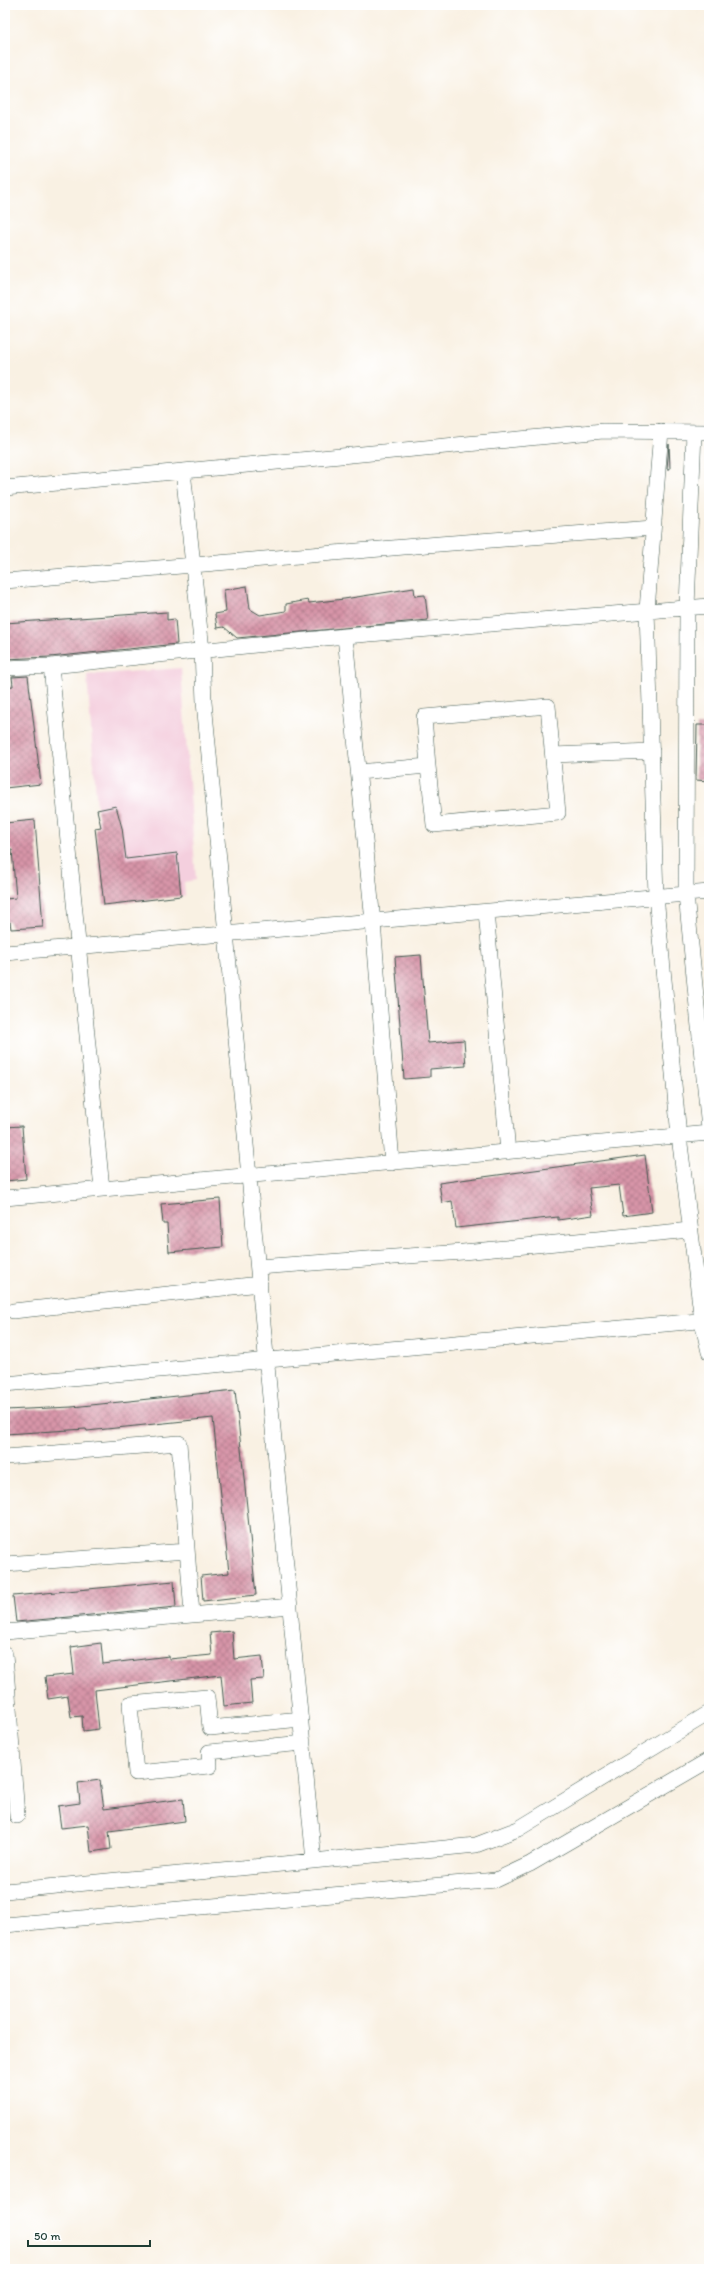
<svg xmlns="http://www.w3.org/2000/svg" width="714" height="2274" font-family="Itim,sans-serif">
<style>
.built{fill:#f4cfde}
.building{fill:url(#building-cross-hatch)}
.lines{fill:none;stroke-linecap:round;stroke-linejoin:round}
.street-casing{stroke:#40584e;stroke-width:16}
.street{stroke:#fff;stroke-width:15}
</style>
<defs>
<pattern id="building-cross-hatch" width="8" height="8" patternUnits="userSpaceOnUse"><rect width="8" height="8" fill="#d794a8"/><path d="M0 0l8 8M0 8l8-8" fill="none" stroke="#ae7a8a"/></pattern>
</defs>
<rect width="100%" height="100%" fill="#fff"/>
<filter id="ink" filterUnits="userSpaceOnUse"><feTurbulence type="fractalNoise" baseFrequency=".025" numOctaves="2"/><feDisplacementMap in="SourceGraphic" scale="8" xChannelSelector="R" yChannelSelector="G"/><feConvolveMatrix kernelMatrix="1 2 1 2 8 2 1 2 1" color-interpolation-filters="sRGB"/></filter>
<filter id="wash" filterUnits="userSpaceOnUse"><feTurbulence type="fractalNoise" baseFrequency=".012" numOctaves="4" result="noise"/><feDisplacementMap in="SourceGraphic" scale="16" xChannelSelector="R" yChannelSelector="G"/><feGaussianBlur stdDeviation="0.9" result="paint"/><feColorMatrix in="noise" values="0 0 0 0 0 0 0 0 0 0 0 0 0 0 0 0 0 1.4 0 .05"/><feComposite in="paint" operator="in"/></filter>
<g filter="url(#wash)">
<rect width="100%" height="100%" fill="#f9f1e3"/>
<!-- built -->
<path class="built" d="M181,668L196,880L184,882L185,896L104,902L87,675Z"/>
<g id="blocks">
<!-- building -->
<path class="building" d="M669,444L670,469H667Z
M247,586L250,609L260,615L286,611V604L308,600L309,603L344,599L414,588L415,596L425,595L428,620L237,638L224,627L217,628L215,614L226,612L224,590Z
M167,612V620L175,619L177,644L50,657L5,659V623Z
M28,676L41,784L5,788V687L13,686L12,677Z
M697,725H709V781L696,780Z
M116,806L122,828L126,859L177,853L181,896L104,905L95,828L101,827L97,810Z
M35,820L43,927L11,929L10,922H5V899L16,898L12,850L5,851V823Z
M421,955L428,1043L464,1040L466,1066L430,1069V1077L404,1079L395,957Z
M22,1126L26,1179L5,1181V1127Z
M645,1155L652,1212L623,1216L619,1185L589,1188L593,1215L558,1220V1217L456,1228L452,1201L442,1203L439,1183Z
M220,1199L223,1247L169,1252L167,1224H163L161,1204Z
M235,1390L256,1595L203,1601L201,1576L229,1573L213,1418L87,1431L86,1429L5,1434V1410L72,1407Z
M174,1581L176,1607L16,1622L13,1596Z
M232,1631L234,1659L262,1656L264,1679L250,1680L252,1703L224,1706L221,1675L95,1690L99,1729L83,1731L82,1716L71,1717L68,1696L48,1699L45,1677L74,1674L71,1647L101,1643L103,1664L169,1656V1659L212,1655L210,1633Z
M100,1780L104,1809L183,1799L185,1821L109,1831L111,1849L91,1852L88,1825L61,1828L58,1806L80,1803L78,1783Z"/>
</g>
</g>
<g filter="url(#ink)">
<use href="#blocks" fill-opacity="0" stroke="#40584e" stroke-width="1"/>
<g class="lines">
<defs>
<path id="street" d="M661,431L647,610L656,896L679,1136L702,1321L709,1352
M694,432L687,607L686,894L709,1129
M183,471L202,650L204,702L314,1861
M5,488L603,431L709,432
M5,581L439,544L653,528
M345,636L373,922L392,1163
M51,666L102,1189
M5,668L51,666L345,636L709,606
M553,755L652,751
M358,772L428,766L424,717L548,706L558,813L434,825L428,766
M486,912L508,1152
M5,953L709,892
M5,1198L709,1133
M258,1267L463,1252L690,1230
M13,1311L260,1284
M5,1384L709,1320
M5,1457L179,1443L192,1614
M5,1564L187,1551
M5,1632L290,1606
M5,1654L17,1816
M301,1719L210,1728L207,1697L130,1704L136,1773L210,1766L209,1752L303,1743
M5,1891L476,1845L518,1829L709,1713
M5,1925L496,1880L530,1864L709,1760"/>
</defs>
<!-- street casing -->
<use href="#street" class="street-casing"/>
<!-- street -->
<use href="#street" class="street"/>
</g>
</g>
<!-- margin -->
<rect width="714" height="2274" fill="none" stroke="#fff" stroke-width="20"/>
<!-- scale -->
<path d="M28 2240v6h122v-6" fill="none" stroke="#1f3d34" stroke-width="2"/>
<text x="34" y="2240" font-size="12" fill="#1f3d34" stroke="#ffffff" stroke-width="3" paint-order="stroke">50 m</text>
</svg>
